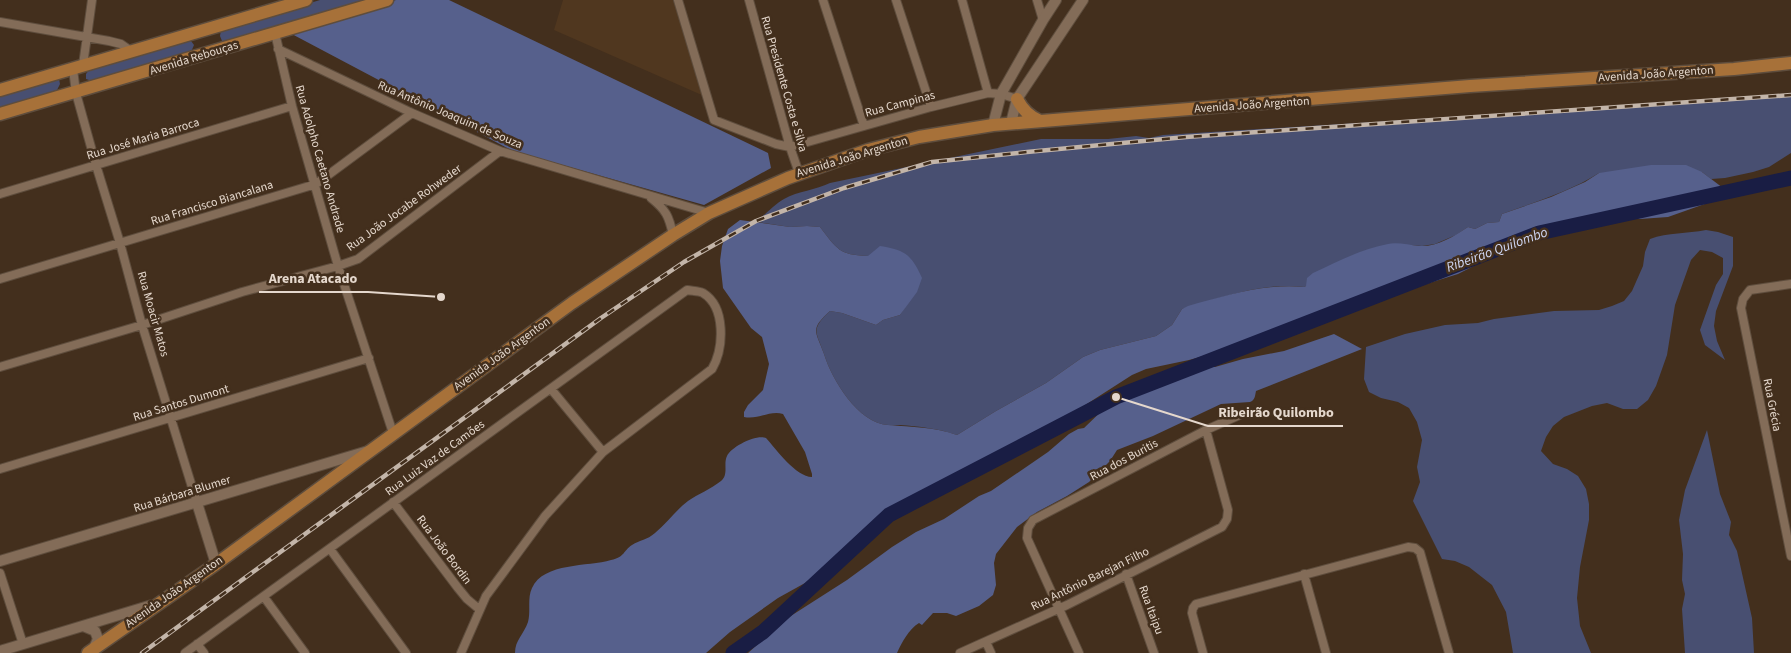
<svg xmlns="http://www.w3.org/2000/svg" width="1791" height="653" font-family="'Source Sans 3',sans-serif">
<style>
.built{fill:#50371f}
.green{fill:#484f71}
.forest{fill:#56608c}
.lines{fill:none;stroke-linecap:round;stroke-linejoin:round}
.river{stroke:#191d44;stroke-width:15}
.minor-casing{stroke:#5e4d3d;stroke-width:10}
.tertiary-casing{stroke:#5e4d3d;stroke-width:12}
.primary-casing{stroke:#5e4d3d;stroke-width:15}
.minor{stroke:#836c58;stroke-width:8}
.tertiary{stroke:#836c58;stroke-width:10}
.primary{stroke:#a77139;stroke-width:12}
.rail-casing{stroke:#c3b5a9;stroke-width:4.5}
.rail{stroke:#432f1d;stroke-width:2.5;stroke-dasharray:8;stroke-linecap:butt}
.labels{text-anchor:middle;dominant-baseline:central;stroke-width:5;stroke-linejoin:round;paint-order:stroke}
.street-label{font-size:12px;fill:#e5d8cd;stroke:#432f1d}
.water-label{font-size:14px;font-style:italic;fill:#ced5f2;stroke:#432f1d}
.leader{fill:none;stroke:#e5d8cd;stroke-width:2}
.callout-dot{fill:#e5d8cd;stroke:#432f1d;stroke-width:2}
.callout-label{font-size:14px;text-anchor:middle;font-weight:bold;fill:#e5d8cd;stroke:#432f1d;stroke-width:5;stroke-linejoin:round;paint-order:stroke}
</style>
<rect width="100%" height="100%" fill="#432f1d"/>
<!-- built -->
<path class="built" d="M563,0H673L704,96L554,30Z"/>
<!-- green -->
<path class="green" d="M320,0H367L226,42L222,41L220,36L221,30Z
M185,41H191L194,45L191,52L92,81L86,79V74L89,70Z
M55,78L59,79L60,84L57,90L0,108V95Z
M1782,94H1791V153L1769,167L1753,172L1725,178L1711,179L1702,172L1599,173C1569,192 1535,202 1502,214L1499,222L1487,223L1475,229L1468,227L1456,235L1435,244L1422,246L1390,244L1304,287C1262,282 1221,298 1182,309L1172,325L1156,336L1100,350L1083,357L1046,383L996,411L957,435C940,429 918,426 900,425C896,425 892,426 888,425C858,423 832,380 824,354C816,331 810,330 830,311L842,313L876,325L883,320L900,315L907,304L868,256C839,255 837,249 820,227L807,226L790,227L757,222L759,219C767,213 775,204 784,199C798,191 816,190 830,183L1041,139H1108L1136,136L1149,138L1163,135L1780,97Z
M1706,230L1718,232L1733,237V266L1716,311L1714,326L1717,341L1725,360L1705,345L1700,330L1716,285L1723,274V258L1712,252L1700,250L1691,260L1675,305L1667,355L1656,386L1648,400L1637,409H1623L1607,403L1592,406L1564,417L1553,426L1546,437L1541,451L1553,464L1567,469L1578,476L1586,489L1589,504V520L1580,567L1577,598L1580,626L1591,653H1513L1506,612L1492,585L1469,567L1455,561L1442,559L1413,501L1420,482L1417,467L1422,440L1417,422L1409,408L1398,402L1381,398L1369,392L1364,379L1366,347L1405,334L1445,325L1478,323L1494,319L1554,311L1599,310L1612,306L1624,301L1632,291L1643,266L1645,252L1650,239C1668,232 1687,234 1706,230Z
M1707,430L1720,494L1731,522L1729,535L1737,551L1752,618L1754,653H1685L1682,609L1685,594L1682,580L1683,554L1679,520L1685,490Z"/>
<!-- forest -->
<path class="forest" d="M396,0H449L768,153L771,168L704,205L513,151L288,32Z
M1651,165H1686L1702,172L1723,188L1721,195L1716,200L1668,217L1640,219L1618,215L1589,220L1547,236L1521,242L1458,274L1394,294L1343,313L1322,323L1300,327L1272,337L1189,360L1146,369L1132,375L1079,409L1069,419L1056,424L1031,438L956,484L931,495L871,527L827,566L805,583L778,598L730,632L706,653H515C515,640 524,634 528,622C531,611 527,598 532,588C544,562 588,567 611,560C625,557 623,551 632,545C640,540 647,540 655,533C667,523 676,510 688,501C698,494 711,489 721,481C729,474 723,464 727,456C731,447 756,434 766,438C776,449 796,477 812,477V474L805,452L783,414C770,410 758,420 744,417V412L748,405L763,390L769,364L762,337L751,328L723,288L720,261L722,246L728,229L740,220L790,227L807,226L820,227C837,249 839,255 868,256L880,246C905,250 911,254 922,278L917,292L900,315L883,320L876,325L842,313L830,311C809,330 816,331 824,354C832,380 858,423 888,425C912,427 934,427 957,435L996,411L1046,383L1083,357L1100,350L1156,336L1172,325L1182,309L1188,306C1225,296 1265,283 1304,287L1306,286L1307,278L1313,273C1337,262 1361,249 1388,244C1397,242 1409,245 1419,246C1437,247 1453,237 1468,227L1475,229L1487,223L1499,222L1502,214L1551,197L1585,182L1599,173Z
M1334,334L1362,349L1256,391C1255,396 1255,400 1250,402L1221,404L1153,436L1117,450L1110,461L1089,482L1067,496L1037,512L1017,527L996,554L994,563L996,585L993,595L979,606L956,616L947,613H933L922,625L919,623C909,629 902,642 897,653H748L786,619L847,580L892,547L916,532L944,519L979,496L991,491L1048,452L1069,434L1078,429L1084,428L1111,402L1141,385L1202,367H1215L1243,359L1284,351Z"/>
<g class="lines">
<!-- river -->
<path class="river" d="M733,653L763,632L889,515L1116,397L1539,233L1791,178"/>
<defs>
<path id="minor" d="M678,0L714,120L776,144L790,147L931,107L988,93L1001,94L1017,99
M749,0L790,147L799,173
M823,0L864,126
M896,0L931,107
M962,0L988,93
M1037,0L1043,20
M0,22L109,41L121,44L131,51
M275,33L292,106L338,266L393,433
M278,49L412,113L500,151L709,213
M83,65L92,0
M73,69L76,93L96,165L120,243L142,325L197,503
M0,194L292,106
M651,198C666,210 669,216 673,235
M0,279L316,184L412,113
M1791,284L1750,290L1743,299L1741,308L1791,556
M0,367L142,325L242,292L338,266L358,259L500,151
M551,389L603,452
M0,469L369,358
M393,502L458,588L467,599L479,609
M330,549L406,653
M0,573L23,644
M1126,574L1154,653
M1304,574L1326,653
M264,597L305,653
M986,642L991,653
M197,644L204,653
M185,653L687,290C692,291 699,291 703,293C726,307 724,348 712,369L603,452L545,516L486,596L461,653
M960,653L1067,605L1222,527L1227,519L1228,510L1206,430
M1079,653L1027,538L1028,528L1033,520L1206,430L1244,413
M1203,653L1192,613L1193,608L1196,604L1408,547L1415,548L1420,552L1449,653"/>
<path id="tertiary" d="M1011,123L1017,99L1083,0
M993,125L1001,94L1043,20L1056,0
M197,503L216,564
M0,561L368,451
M83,626L95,631L98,639L93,650
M0,651L152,605"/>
<path id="primary" d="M0,90L306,0
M1017,99C1023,110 1029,116 1040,121
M0,114L387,0
M88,653L216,564L572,303L673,235L709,213L788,178L868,150L919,137L993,125L1470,86L1734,69L1791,63"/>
</defs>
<!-- minor casing -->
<use href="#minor" class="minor-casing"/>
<!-- tertiary casing -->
<use href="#tertiary" class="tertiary-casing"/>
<!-- primary casing -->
<use href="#primary" class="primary-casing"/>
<!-- minor -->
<use href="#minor" class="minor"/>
<!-- tertiary -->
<use href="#tertiary" class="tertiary"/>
<!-- primary -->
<use href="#primary" class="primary"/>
<defs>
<path id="rail" d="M142,653L601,318L684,262L756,221L844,188L932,162L1027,152L1186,137L1791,95"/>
</defs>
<!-- rail casing -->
<use href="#rail" class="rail-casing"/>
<!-- rail -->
<use href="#rail" class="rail"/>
</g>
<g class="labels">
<!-- street labels -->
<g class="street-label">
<text transform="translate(194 58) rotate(-17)">Avenida Rebouças</text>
<text transform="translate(1656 74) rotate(-4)">Avenida João Argenton</text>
<text transform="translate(784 84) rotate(74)">Rua Presidente Costa e Silva</text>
<text transform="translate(900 104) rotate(-15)">Rua Campinas</text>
<text transform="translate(1252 105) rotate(-4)">Avenida João Argenton</text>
<text transform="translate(450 115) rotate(23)">Rua Antônio Joaquim de Souza</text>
<text transform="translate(143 139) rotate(-17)">Rua José Maria Barroca</text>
<text transform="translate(852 157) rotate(-17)">Avenida João Argenton</text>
<text transform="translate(320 159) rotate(74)">Rua Adolpho Caetano Andrade</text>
<text transform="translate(212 203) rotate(-17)">Rua Francisco Biancalana</text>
<text transform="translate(404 208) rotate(-36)">Rua João Jocabe Rohweder</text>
<text transform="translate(153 314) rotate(74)">Rua Moacir Matos</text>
<text transform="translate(502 354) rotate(-36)">Avenida João Argenton</text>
<text transform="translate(181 403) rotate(-17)">Rua Santos Dumont</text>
<text transform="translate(1772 405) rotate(79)">Rua Grécia</text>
<text transform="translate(435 458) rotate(-36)">Rua Luiz Vaz de Camões</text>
<text transform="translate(1124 460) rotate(-28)">Rua dos Buritis</text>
<text transform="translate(182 494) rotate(-17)">Rua Bárbara Blumer</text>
<text transform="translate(444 550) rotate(53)">Rua João Bordin</text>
<text transform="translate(1090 579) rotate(-26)">Rua Antônio Barejan Filho</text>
<text transform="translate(174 592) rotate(-35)">Avenida João Argenton</text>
<text transform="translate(1151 610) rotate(70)">Rua Itaipu</text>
</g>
<!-- water labels -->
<g class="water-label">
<text transform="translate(1497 250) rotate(-20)">Ribeirão Quilombo</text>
</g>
</g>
<!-- callouts -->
<path class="leader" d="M441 297L368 292H259M1116 397L1208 426H1343"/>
<g class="callout-dot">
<circle cx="441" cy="297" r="5"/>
<circle cx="1116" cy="397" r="5"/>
</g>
<g class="callout-label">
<text x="313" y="283">Arena Atacado</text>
<text x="1276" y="417">Ribeirão Quilombo</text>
</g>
</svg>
